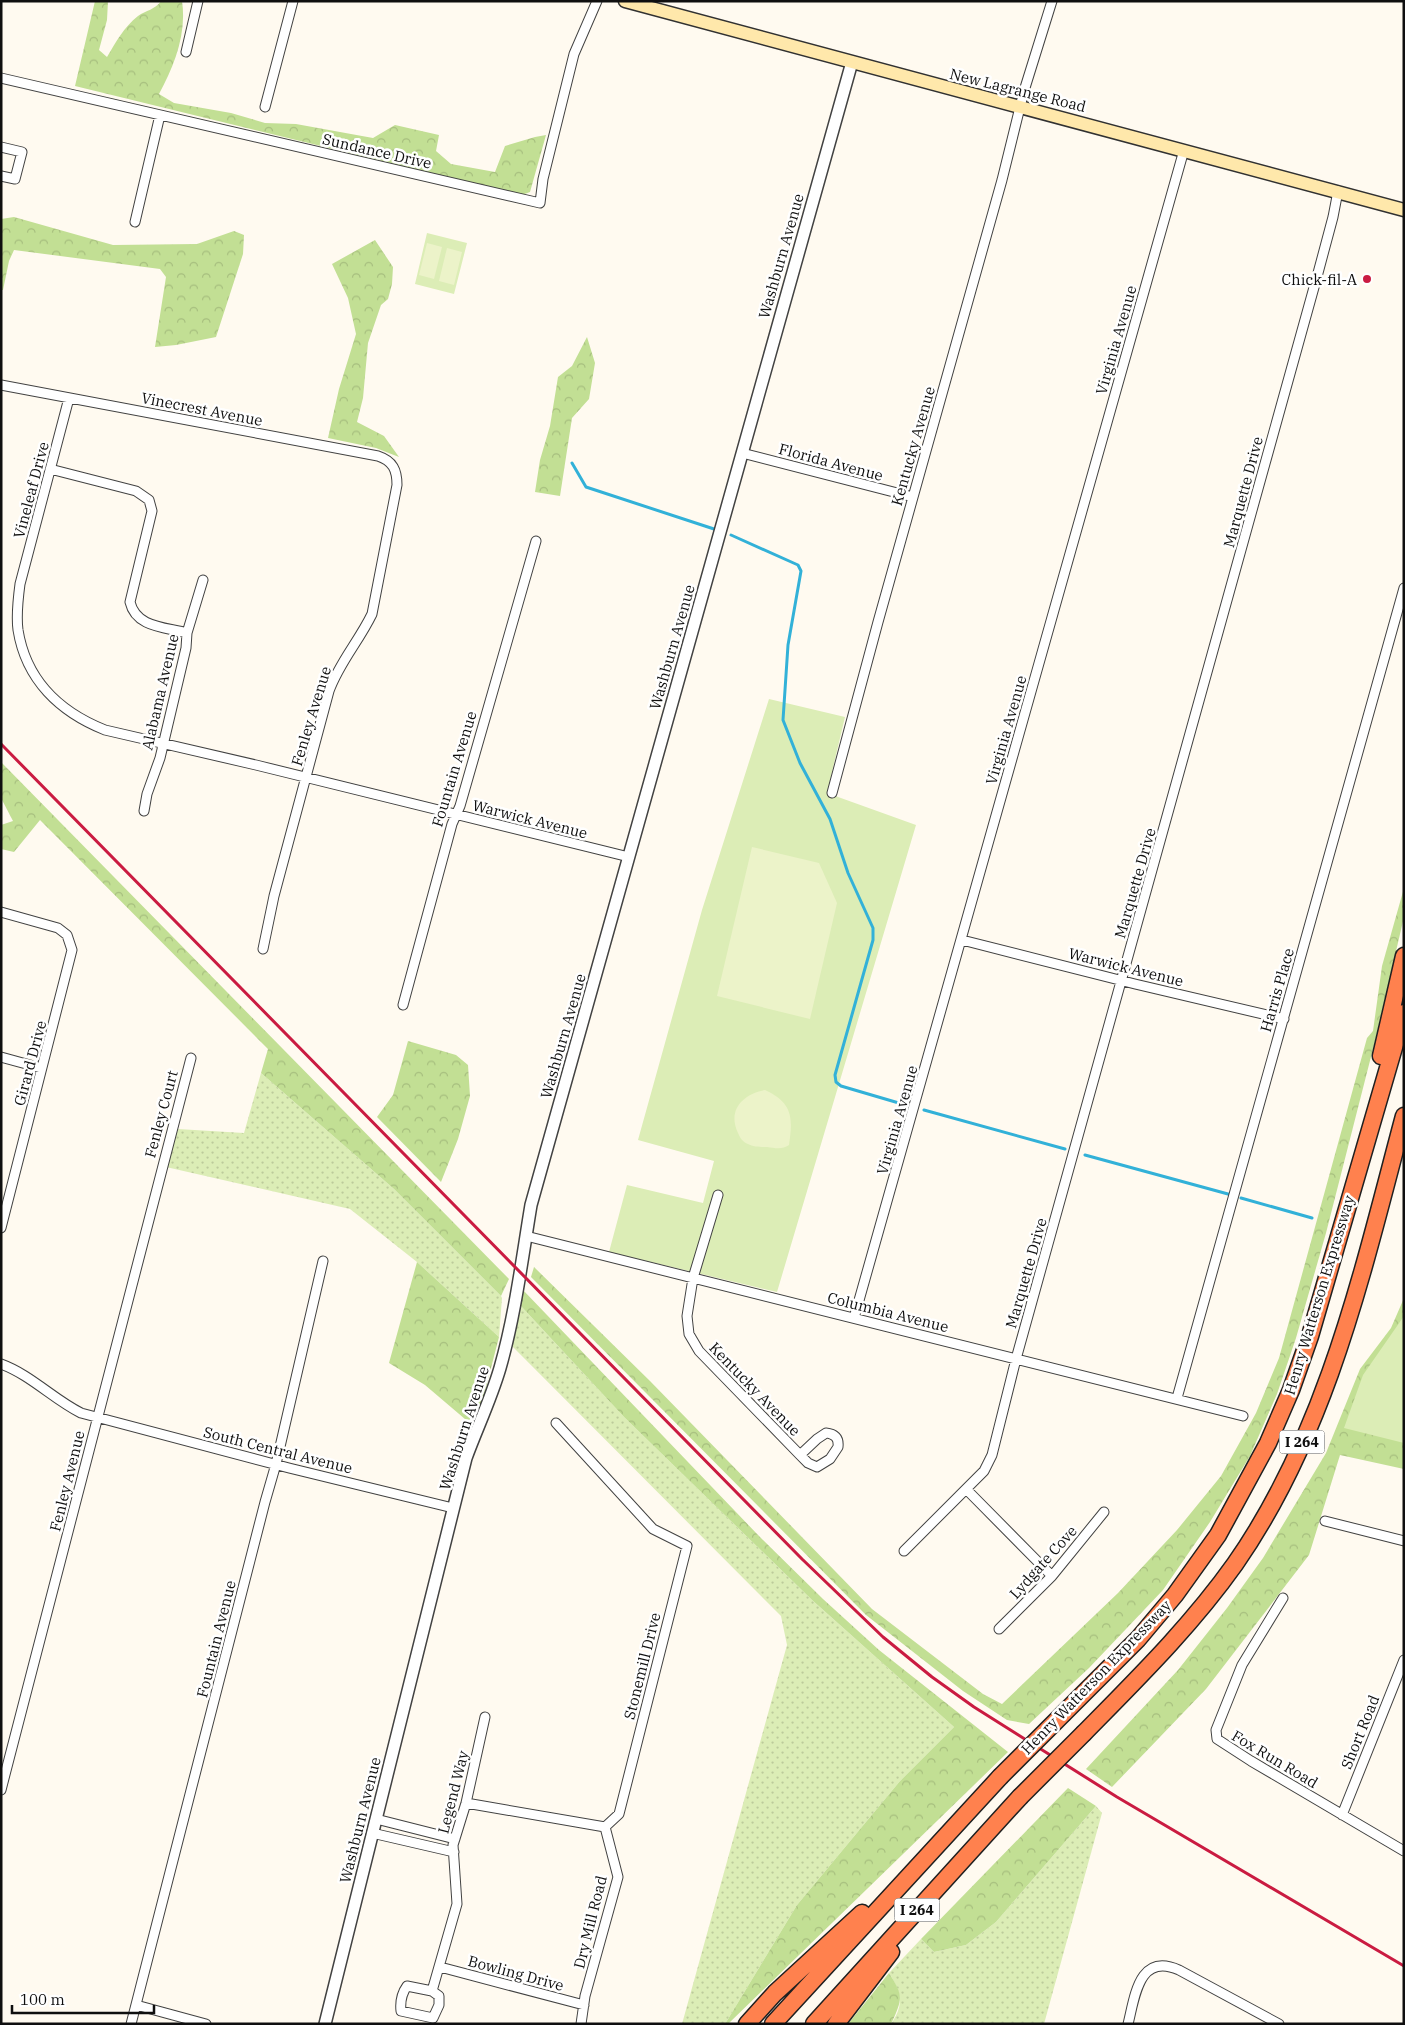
<svg xmlns="http://www.w3.org/2000/svg" width="1405" height="2025" font-family="'IBM Plex Serif',serif">
<style>
.grass{fill:url(#grass-dots)}
.forest{fill:url(#forest-crowns)}
.park{fill:#dcedb6}
.pitch{fill:#ecf3c9}
.lines{fill:none;stroke-linecap:round;stroke-linejoin:round}
.stream{stroke:#32b1d8;stroke-width:3}
.minor-casing{stroke:#424242;stroke-width:11}
.tertiary-casing{stroke:#424242;stroke-width:14}
.secondary-casing{stroke:#313131;stroke-width:15}
.motorway-casing{stroke:#202020;stroke-width:19}
.minor{stroke:#fff;stroke-width:9}
.tertiary{stroke:#fff;stroke-width:11}
.secondary{stroke:#ffe8ab;stroke-width:12}
.motorway{stroke:#ff814e;stroke-width:16}
.rail{stroke:#ca1b41;stroke-width:3}
.motorway-bridge-casing{stroke:#202020;stroke-width:19;stroke-linecap:butt}
.motorway-bridge{stroke:#ff814e;stroke-width:16}
.poi-dot{fill:#ca1b41;stroke:#fff;stroke-width:2}
.labels{text-anchor:middle;dominant-baseline:central;stroke-width:5;stroke-linejoin:round;paint-order:stroke}
.shield{fill:#fff;stroke:#575757;stroke-width:1}
.shield-label{font-size:14px;font-weight:bold;fill:#0f0f0f}
.street-label{font-size:15px;fill:#0f0f0f;stroke:#fff}
.poi-label{font-size:15px;fill:#0f0f0f;stroke:#fff;text-anchor:end}
</style>
<defs>
<pattern id="grass-dots" width="8" height="8" patternUnits="userSpaceOnUse" patternTransform="scale(1.25)"><rect width="8" height="8" fill="#dcedb6"/><path d="M2 2h.1M6 6h.1" fill="none" stroke="#bcca9b" stroke-width="1.8" stroke-linecap="round"/></pattern>
<pattern id="forest-crowns" width="20" height="18" patternUnits="userSpaceOnUse" patternTransform="scale(1.25)"><rect width="20" height="18" fill="#c2df94"/><path d="M2 6a3 3 0 1 1 6 0M12 15a3 3 0 1 1 6 0" fill="none" stroke="#a6be7e"/></pattern>
</defs>
<rect width="100%" height="100%" fill="#fffaf0"/>
<!-- grass -->
<path class="grass" d="M261,1073L394,1189L501,1296L502,1298L499,1337L417,1262L350,1209L166,1167L178,1129L244,1133Z
M520,1305L624,1417L812,1600L954,1727L900,1781L797,1905L725,2024H682L787,1645L781,1616L511,1345Z
M1096,1806L1102,1813L1044,2024H891C905,2004 901,1992 889,1973L921,1939L934,1952L966,1945L996,1922Z"/>
<!-- forest -->
<path class="forest" d="M95,1H108L107,20L99,50L107,57C116,42 124,27 138,16C146,10 155,10 161,1H182C187,34 174,66 159,94L174,103L231,113L265,123L296,124L373,138L395,125L439,135L436,151L451,164L495,172L505,146L535,137L546,135L530,192L522,195L75,86Z
M14,217L113,245L197,244L234,231L244,235L243,254L216,337L176,345L155,347L166,277L160,269L14,250L9,261L3,290H1V219Z
M375,240L393,267L392,284L388,299L381,305L368,343L363,398L357,422L384,436L399,457L376,448L328,438L339,389L356,334L348,298L332,264Z
M587,337L595,363L589,399L572,418L560,496L535,492L540,460L550,426L558,377L572,366Z
M1,762L509,1279L501,1296L394,1189L261,1073L268,1049L40,820L14,852L1,849V825L13,821L1,798Z
M1404,888V917L1374,1045L1326,1233L1296,1338L1277,1394L1250,1456L1210,1522L1163,1590L1089,1668L1029,1724L1007,1720L963,1691L866,1615L531,1277L534,1267L650,1381L872,1609L983,1694L1002,1704L1118,1593L1177,1530L1221,1476L1256,1413L1279,1358L1367,1038L1373,1031L1382,966Z
M408,1041L456,1055L468,1065L470,1096L458,1139L441,1182L377,1117L393,1095Z
M417,1262L499,1337L484,1395L472,1425L425,1385L389,1363Z
M523,1290L758,1535L823,1599L879,1650L1008,1752L728,2024H725L797,1905L900,1781L954,1727L812,1600L624,1417L520,1305Z
M1404,1298V1469L1340,1455L1309,1555L1206,1689L1112,1787L1086,1769L1178,1670L1227,1608L1263,1558L1326,1453L1360,1369L1391,1328Z
M1068,1788L1096,1806L996,1922L966,1945L934,1952L921,1939Z
M889,1973C903,1995 903,1998 892,2022L891,2024H848Z"/>
<!-- park -->
<path class="park" d="M427,233L467,243L454,294L415,284Z
M769,699L845,717L827,793L916,825L777,1292L609,1252L627,1185L703,1203L714,1161L638,1140L702,910Z
M1404,1316V1443L1344,1428L1363,1375Z"/>
<!-- pitch -->
<path class="pitch" d="M427,243L442,247L434,279L419,275Z
M447,248L462,252L454,285L439,281Z
M752,847L819,863L837,903L810,1019L717,996Z
M765,1090C793,1103 793,1118 789,1145C782,1150 775,1148 767,1147C761,1147 753,1147 748,1144C743,1142 740,1138 738,1133C727,1110 743,1094 765,1090Z"/>
<g class="lines">
<!-- stream -->
<path class="stream" d="M572,463L586,487L714,529
M731,535L798,565L801,571L788,645L783,720L800,763L830,819L848,873L873,928V940L835,1075L836,1082L841,1086L909,1106
M924,1110L1065,1149
M1085,1155L1228,1194
M1241,1198L1312,1218"/>
<defs>
<path id="minor" d="M186,52L198,1
M1,78L540,203L543,179L574,54L597,1
M265,107L293,1
M1,147L22,152L15,179L1,176
M135,222L160,115
M1,385L378,456C393,461 397,470 397,485L372,614C359,641 339,663 329,691L274,896L263,949
M69,398L20,584C18,599 16,615 18,630C26,680 60,712 105,730L256,765L629,857
M742,453L913,497
M50,469L136,491L149,500L152,511L130,602C136,628 166,627 187,633
M832,793L878,622L1002,180L1024,91L1052,1
M144,811L147,794L160,758L186,648L187,633L203,580
M1,912L58,928L67,935L72,950L1,1228
M962,940L1135,984L1284,1019
M403,1005L452,824L460,806L536,541
M1,1057L41,1068
M718,1195L693,1278L687,1316L689,1334L699,1351L800,1455L808,1463L817,1467L830,1459L838,1447C839,1438 835,1434 826,1433L817,1439L800,1455
M526,1236L1243,1416
M854,1318L1184,150
M1,1364C31,1375 53,1399 81,1413L289,1468L453,1508
M1177,1398L1404,588
M556,1423L653,1529L687,1546L619,1814L605,1827
M967,1490L1052,1576
M1325,1521L1404,1541
M904,1551L984,1471L992,1455L1016,1359L1318,273L1333,217L1338,191
M1283,1598L1242,1665L1216,1730L1217,1739L1251,1761L1404,1851
M999,1629L1052,1576L1104,1512
M1,1790L191,1058
M466,1803L605,1827
M1342,1815L1404,1660
M376,1819L455,1839
M372,1833L454,1852
M440,1967L584,2005
M432,1991L407,1986C402,1993 400,2002 401,2011L433,2018L439,2005V1996L432,1991L457,1904L453,1845L466,1803L485,1717
M136,2005L206,2024
M131,2024L265,1502L276,1464L323,1261
M581,2024L585,1996L618,1877L605,1827
M1128,2024C1135,1996 1139,1952 1179,1970L1279,2024"/>
<path id="tertiary" d="M325,2024L466,1458C477,1428 491,1399 500,1368C515,1316 522,1259 531,1205L852,62"/>
<path id="secondary" d="M625,1L1404,210"/>
<path id="motorway" d="M1381,1056L1404,956
M1064,1713L1138,1639L1175,1595L1218,1535L1268,1443L1291,1390L1310,1336L1404,1013
M1084,1733C1137,1679 1191,1626 1235,1564C1328,1431 1363,1269 1404,1116
M747,2024L775,1993L862,1913
M773,2024L1000,1777
M814,2024L1020,1797
M836,2024L891,1952"/>
</defs>
<!-- minor casing -->
<use href="#minor" class="minor-casing"/>
<!-- tertiary casing -->
<use href="#tertiary" class="tertiary-casing"/>
<!-- secondary casing -->
<use href="#secondary" class="secondary-casing"/>
<!-- motorway casing -->
<use href="#motorway" class="motorway-casing"/>
<!-- minor -->
<use href="#minor" class="minor"/>
<!-- tertiary -->
<use href="#tertiary" class="tertiary"/>
<!-- secondary -->
<use href="#secondary" class="secondary"/>
<!-- motorway -->
<use href="#motorway" class="motorway"/>
<!-- rail -->
<path class="rail" d="M1,744L802,1559L883,1637L932,1677L974,1707L1117,1797L1404,1966"/>
<defs>
<path id="motorway-bridge" d="M1000,1777L1064,1713
M1020,1797L1084,1733"/>
</defs>
<!-- motorway-bridge casing -->
<use href="#motorway-bridge" class="motorway-bridge-casing"/>
<!-- motorway-bridge -->
<use href="#motorway-bridge" class="motorway-bridge"/>
</g>
<!-- markers -->
<circle class="poi-dot" cx="1367" cy="279" r="5"/>
<g class="labels">
<!-- shield labels -->
<g class="shield">
<rect x="1279.5" y="1430.5" width="45" height="23" rx="4"/>
<rect x="894.5" y="1898.5" width="45" height="23" rx="4"/>
</g>
<g class="shield-label">
<text x="1302" y="1442">I 264</text>
<text x="917" y="1910">I 264</text>
</g>
<!-- street labels -->
<g class="street-label">
<text transform="translate(1018 90) rotate(14)">New Lagrange Road</text>
<text transform="translate(377 151) rotate(13)">Sundance Drive</text>
<text transform="translate(781 256) rotate(-74)">Washburn Avenue</text>
<text transform="translate(1116 340) rotate(-74)">Virginia Avenue</text>
<text transform="translate(202 409) rotate(11)">Vinecrest Avenue</text>
<text transform="translate(913 446) rotate(-74)">Kentucky Avenue</text>
<text transform="translate(831 462) rotate(15)">Florida Avenue</text>
<text transform="translate(31 490) rotate(-75)">Vineleaf Drive</text>
<text transform="translate(1243 492) rotate(-75)">Marquette Drive</text>
<text transform="translate(672 647) rotate(-74)">Washburn Avenue</text>
<text transform="translate(160 692) rotate(-77)">Alabama Avenue</text>
<text transform="translate(311 716) rotate(-73)">Fenley Avenue</text>
<text transform="translate(1006 730) rotate(-74)">Virginia Avenue</text>
<text transform="translate(454 769) rotate(-73)">Fountain Avenue</text>
<text transform="translate(530 819) rotate(14)">Warwick Avenue</text>
<text transform="translate(1135 883) rotate(-74)">Marquette Drive</text>
<text transform="translate(1126 967) rotate(14)">Warwick Avenue</text>
<text transform="translate(1277 990) rotate(-74)">Harris Place</text>
<text transform="translate(563 1036) rotate(-74)">Washburn Avenue</text>
<text transform="translate(30 1063) rotate(-75)">Girard Drive</text>
<text transform="translate(161 1114) rotate(-75)">Fenley Court</text>
<text transform="translate(897 1120) rotate(-74)">Virginia Avenue</text>
<text transform="translate(1026 1273) rotate(-74)">Marquette Drive</text>
<text transform="translate(1319 1295) rotate(-73)">Henry Watterson Expressway</text>
<text transform="translate(888 1312) rotate(14)">Columbia Avenue</text>
<text transform="translate(755 1389) rotate(46)">Kentucky Avenue</text>
<text transform="translate(464 1428) rotate(-72)">Washburn Avenue</text>
<text transform="translate(278 1450) rotate(14)">South Central Avenue</text>
<text transform="translate(67 1481) rotate(-76)">Fenley Avenue</text>
<text transform="translate(1043 1562) rotate(-48)">Lydgate Cove</text>
<text transform="translate(216 1639) rotate(-76)">Fountain Avenue</text>
<text transform="translate(642 1666) rotate(-76)">Stonemill Drive</text>
<text transform="translate(1096 1677) rotate(-46)">Henry Watterson Expressway</text>
<text transform="translate(1360 1732) rotate(-68)">Short Road</text>
<text transform="translate(1275 1759) rotate(31)">Fox Run Road</text>
<text transform="translate(453 1792) rotate(-76)">Legend Way</text>
<text transform="translate(360 1820) rotate(-76)">Washburn Avenue</text>
<text transform="translate(590 1922) rotate(-76)">Dry Mill Road</text>
<text transform="translate(516 1973) rotate(15)">Bowling Drive</text>
</g>
<!-- poi labels -->
<g class="poi-label">
<text x="1357" y="279">Chick-fil-A</text>
</g>
</g>
<!-- border -->
<rect width="1405" height="2025" fill="none" stroke="#0f0f0f" stroke-width="5"/>
<!-- scale -->
<path d="M12 2005v8h142v-8" fill="none" stroke="#0f0f0f" stroke-width="2.5"/>
<text x="20" y="2005" font-size="15" fill="#0f0f0f" stroke="#ffffff" stroke-width="4" paint-order="stroke">100 m</text>
</svg>
